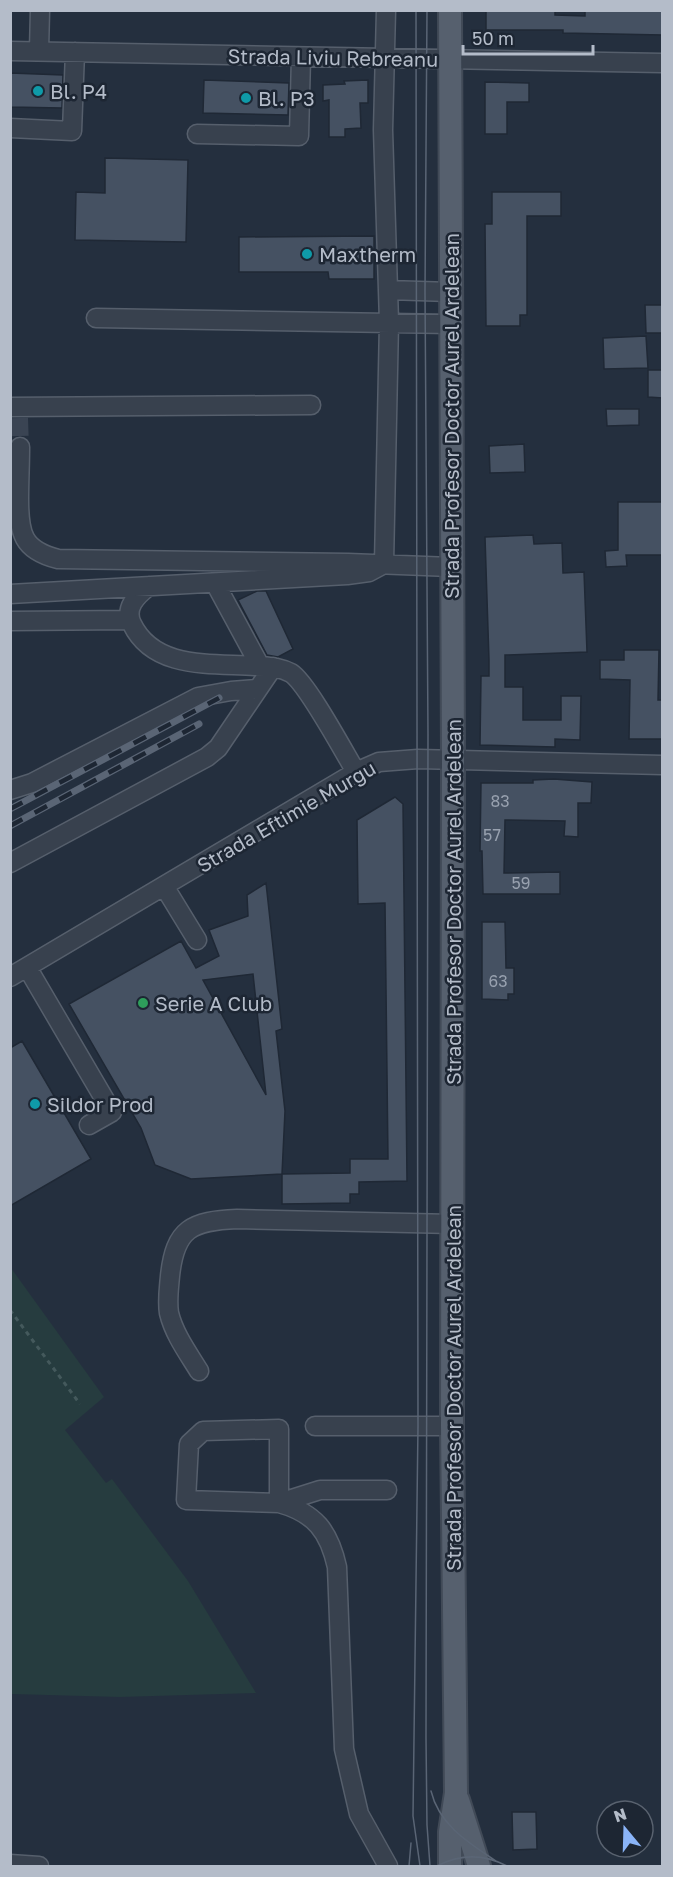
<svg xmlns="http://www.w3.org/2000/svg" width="673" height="1877" font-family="'Golos Text',sans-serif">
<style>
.green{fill:#263c3f}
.building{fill:#455162;stroke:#1f2835;stroke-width:1.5;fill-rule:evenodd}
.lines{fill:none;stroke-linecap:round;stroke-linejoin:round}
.minor-tunnel{stroke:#3a4453;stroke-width:18;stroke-dasharray:18 9;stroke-linecap:butt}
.minor-casing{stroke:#565f6c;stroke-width:21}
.major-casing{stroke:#414a57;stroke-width:26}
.path{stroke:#44595c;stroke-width:3;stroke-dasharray:4.5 4.5;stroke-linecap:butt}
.minor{stroke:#38414e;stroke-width:18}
.major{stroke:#56606e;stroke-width:22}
.tram{stroke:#5a6575;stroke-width:1.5}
.rail-casing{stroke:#5a6575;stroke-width:7}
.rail{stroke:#1d2633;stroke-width:4.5;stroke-dasharray:14;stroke-linecap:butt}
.culture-dot{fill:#0f9aa8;stroke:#1d2633;stroke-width:2}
.leisure-dot{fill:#2e9e5b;stroke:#1d2633;stroke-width:2}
.labels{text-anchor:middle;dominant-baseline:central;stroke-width:5;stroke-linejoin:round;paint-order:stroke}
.number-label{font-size:16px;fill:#98a1af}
.street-label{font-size:20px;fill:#b4bcc9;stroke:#1d2633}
.poi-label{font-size:20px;fill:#b4bcc9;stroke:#1d2633;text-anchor:start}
</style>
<rect width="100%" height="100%" fill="#242f3e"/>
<!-- green -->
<path class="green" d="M11,1268L104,1397L65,1430L106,1483L112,1479L188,1581L256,1693L120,1697L11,1694Z"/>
<!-- building -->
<path class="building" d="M486,10H555V15L585,16V10H663V35L563,33V30H486Z
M10,73L63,75L62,108L10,107Z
M204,80L289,83L288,115L203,113Z
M368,80V103H360L361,128L345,129V137H329V100L323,101V85L345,84L344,81Z
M485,82L529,83V102H507V134H485Z
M105,158L188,160L186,242L75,240L76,192L105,193Z
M492,192H561V216H527V315H520V326H486L485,224H492Z
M374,236V279H329L328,272H239V237Z
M645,305H663V333H646Z
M646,336L648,368L604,369L603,338Z
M648,370H663V398L648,397Z
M606,409H639V425L607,426Z
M524,444L525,472L490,473L489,446Z
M618,502H663V555H626L627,566L606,567L605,551L618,550Z
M533,535L534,544L562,543L563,573L584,572L587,652L505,655V687H523V720H561V696H581L580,740L555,739V747L480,745L481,676H489V660L485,537Z
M257,591H266L293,649L278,657L267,655L238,600Z
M624,650H659L658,700H663V739H629L630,680L600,679V660H624Z
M554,779L592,782L591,803H578V837L564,836L565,821L505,820L504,873L560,872V894H483L482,851H480L481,783H533V780Z
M395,797L403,804L407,1181L359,1182V1194H350V1203L282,1204V1174L350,1173V1159H388L385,903L358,904L357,820Z
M266,883L282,1029L276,1031L285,1111L282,1174L191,1179L155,1165L141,1128L69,1004L181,941L196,968L219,956L209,930L248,916L247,895ZM253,974L266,1095L203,980Z
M482,922H505L506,968H514V994H508V1000L482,999Z
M22,1041L91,1159L10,1206V1048Z
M512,1812H536L537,1849L513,1850Z"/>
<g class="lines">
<!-- minor-tunnel -->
<path class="minor-tunnel" d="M19,418L20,447"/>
<defs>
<path id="minor" d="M10,51L662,63
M39,51L40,10
M10,128L72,131L75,52
M197,134L299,136L301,57
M388,290L450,292
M96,318L451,324
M10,407L311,405
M20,447C20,464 19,482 19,499C19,533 22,550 58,559L348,563L451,567
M215,583L260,666
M149,586C136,596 124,608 132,624C154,670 212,663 255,666C267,666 280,667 291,673C307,683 344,752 356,772
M10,594L347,575L369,572L384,564L389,322L383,130L386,10
M10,621L130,620
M10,790L32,783L198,697L231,691L258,689
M10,863L207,757L218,748L273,667
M164,886L197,940
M27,967L112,1112L89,1125
M10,977L356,772L379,762L418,759L662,765
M199,1371C188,1353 174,1334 169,1313C167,1301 169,1288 170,1276C175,1228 192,1221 237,1219L453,1224
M315,1426H452
M387,1490H320L279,1503V1429L203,1431L189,1444L186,1500L279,1503C315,1513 329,1531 337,1567L344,1749L359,1814L388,1866
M10,1864L39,1866"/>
<path id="major" d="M450,10L453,760L452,1426L456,1793L450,1832V1866
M458,1800L479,1866"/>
</defs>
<!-- minor casing -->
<use href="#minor" class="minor-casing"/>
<!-- major casing -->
<use href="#major" class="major-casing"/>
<!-- path -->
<path class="path" d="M10,1310L80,1404"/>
<!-- minor -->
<use href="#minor" class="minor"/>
<!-- major -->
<use href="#major" class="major"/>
<!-- tram -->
<path class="tram" d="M416,10L418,1426L413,1816L420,1866
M427,10L425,291L428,734L426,1738L427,1825L430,1866
M431,1791C439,1825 469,1843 496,1861
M409,1866L411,1843
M437,1866C460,1854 484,1854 507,1866"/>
<defs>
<path id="rail" d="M10,809L219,698
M10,826L199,724"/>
</defs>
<!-- rail casing -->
<use href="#rail" class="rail-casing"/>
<!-- rail -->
<use href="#rail" class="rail"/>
</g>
<!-- markers -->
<g class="culture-dot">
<circle cx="38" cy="91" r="6"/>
<circle cx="246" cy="98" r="6"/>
<circle cx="307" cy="254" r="6"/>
<circle cx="35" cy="1104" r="6"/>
</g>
<circle class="leisure-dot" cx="143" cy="1003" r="6"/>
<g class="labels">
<!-- number labels -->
<g class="number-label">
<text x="500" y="801">83</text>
<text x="492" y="835">57</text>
<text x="521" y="883">59</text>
<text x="498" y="981">63</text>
</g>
<!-- street labels -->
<g class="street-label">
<text transform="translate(333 57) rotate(1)">Strada Liviu Rebreanu</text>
<text transform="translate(451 416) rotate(-90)">Strada Profesor Doctor Aurel Ardelean</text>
<text transform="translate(286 816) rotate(-30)">Strada Eftimie Murgu</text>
<text transform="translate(453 902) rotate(-90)">Strada Profesor Doctor Aurel Ardelean</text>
<text transform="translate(453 1388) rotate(-90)">Strada Profesor Doctor Aurel Ardelean</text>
</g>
<!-- poi labels -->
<g class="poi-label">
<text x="50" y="91">Bl. P4</text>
<text x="258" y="98">Bl. P3</text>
<text x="319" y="254">Maxtherm</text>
<text x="155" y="1003">Serie A Club</text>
<text x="47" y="1104">Sildor Prod</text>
</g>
</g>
<!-- border -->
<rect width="673" height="1877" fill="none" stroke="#b4bcc9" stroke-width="24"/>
<!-- north arrow -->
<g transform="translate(625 1829) rotate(341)"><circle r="28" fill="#1d2633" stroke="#59626f" stroke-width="1.5"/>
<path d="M0-4.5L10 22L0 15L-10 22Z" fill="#8ab4f8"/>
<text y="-9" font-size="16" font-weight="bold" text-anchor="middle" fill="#b4bcc9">N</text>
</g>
<!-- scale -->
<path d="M463 45v9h130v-9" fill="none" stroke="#b4bcc9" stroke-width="3"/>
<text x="472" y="45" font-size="18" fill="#b4bcc9" stroke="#1d2633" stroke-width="4.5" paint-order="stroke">50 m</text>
</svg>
